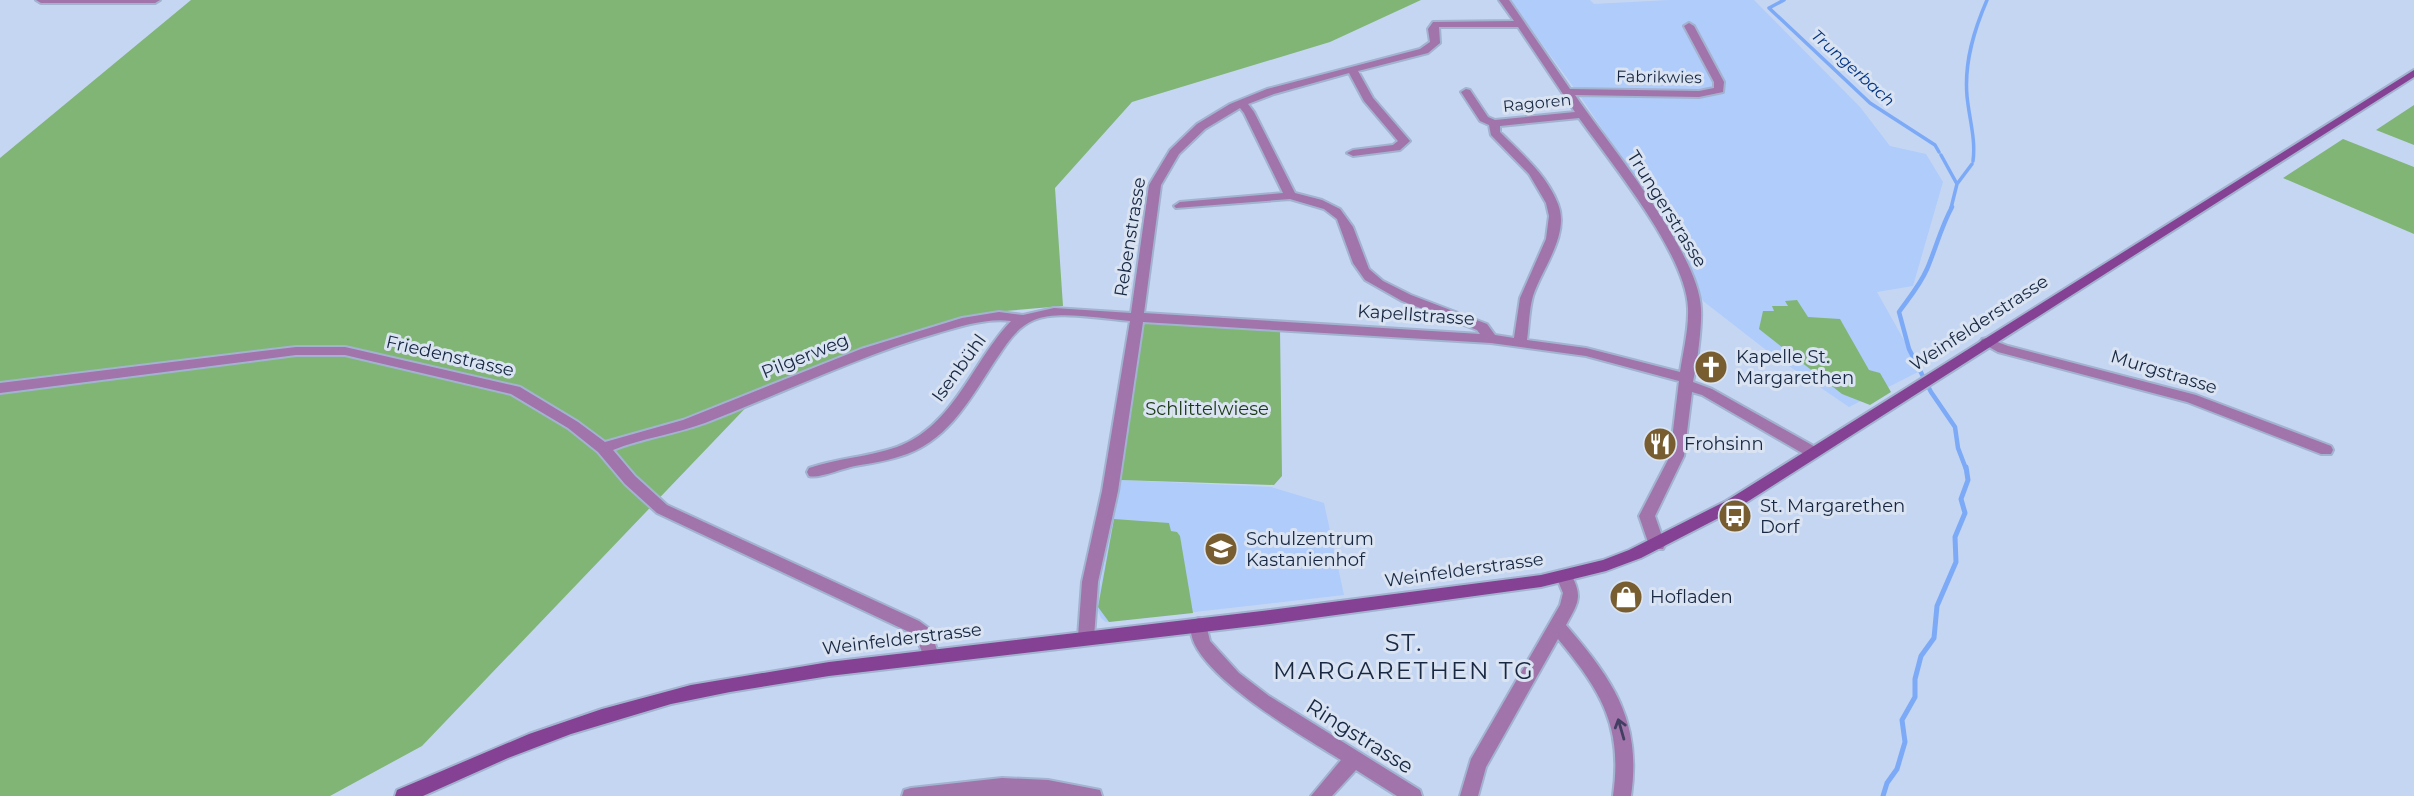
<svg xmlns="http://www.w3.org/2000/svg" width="2414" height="796" font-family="Montserrat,sans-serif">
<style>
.built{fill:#b0ccfa}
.green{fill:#81b576}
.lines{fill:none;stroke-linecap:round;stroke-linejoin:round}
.stream-far2{stroke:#7daaf6;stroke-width:3.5}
.stream-far1{stroke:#7daaf6;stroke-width:4.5}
.stream{stroke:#7daaf6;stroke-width:5}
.street-casing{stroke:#a2b3d0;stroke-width:4}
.secondary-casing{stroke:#a2b3d0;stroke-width:4}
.street{fill:#a174ab;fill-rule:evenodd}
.secondary{fill:#854193;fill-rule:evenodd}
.oneway{stroke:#413f62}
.labels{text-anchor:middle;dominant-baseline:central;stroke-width:6;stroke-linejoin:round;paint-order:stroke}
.far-water-label{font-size:16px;font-style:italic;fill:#003384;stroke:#dae3f1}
.far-street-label{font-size:16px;fill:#182843;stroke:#dae3f1}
.street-label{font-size:18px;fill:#182843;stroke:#dae3f1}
.poi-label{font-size:18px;fill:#182843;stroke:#dae3f1;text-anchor:start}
.park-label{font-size:18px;fill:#1a3914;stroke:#dae3f1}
.near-street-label{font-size:21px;fill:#182843;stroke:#dae3f1}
.near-quarter-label{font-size:24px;letter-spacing:2px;fill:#182843;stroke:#dae3f1}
</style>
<rect width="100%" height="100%" fill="#c5d6f3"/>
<!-- built -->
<path class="built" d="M1510,0H1590L1594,4L1669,0H1754L1860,107L1890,146L1926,154L1943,182L1913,286L1877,292L1918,365V372L1849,407L1770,353L1703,301L1662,218L1580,96Z
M1121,480L1271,487L1324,503L1344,595L1106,622L1101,618L1096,606Z"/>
<!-- green -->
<path class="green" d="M191,0H1421L1330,42L1132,102L1055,188L1063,306L1005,311L755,392L757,396L422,746L330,796H0V158Z
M2414,105V145L2376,130Z
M2343,139L2414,167V234L2283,178Z
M1797,300L1808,317L1840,319L1869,370L1880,373L1891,392L1870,405L1842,394L1759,329L1763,311H1774L1772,306H1788L1785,301Z
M1162,321L1280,330L1282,476L1274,485L1121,480L1142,326L1146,323Z
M1114,519L1169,523L1171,531L1177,532L1180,536L1193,613L1109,622L1098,607Z"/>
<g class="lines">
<!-- stream-far2 -->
<path class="stream-far2" d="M1784,0L1769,8L1870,103L1935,145L1939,152
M1941,155L1957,184
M1973,161C1976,139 1969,118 1967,96C1964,62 1974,30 1987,0
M1951,208L1957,184L1972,164"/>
<!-- stream-far1 -->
<path class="stream-far1" d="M1952,207C1941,227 1936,248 1927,269C1920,285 1909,298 1899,312L1909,349L1931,392L1955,427L1958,448L1966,469"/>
<!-- stream -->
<path class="stream" d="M1883,796L1887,783L1897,769L1905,742L1902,720L1915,697V679L1921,656L1934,638L1937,606L1956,562L1955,537L1965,513L1961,499L1968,480L1966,467"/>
<defs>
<path id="street" d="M36,0H160L155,3H41Z
M1499,0H1509L1570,89L1699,91L1714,88V82L1684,26L1689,23L1694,26L1724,82L1723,92L1699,97L1575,95C1608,144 1699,252 1701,309C1702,326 1697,366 1693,382L1712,389L1819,449L1821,453L1814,458L1809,457L1702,395L1692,392L1684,456L1655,516L1665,545L1663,549H1651L1649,545L1639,516L1670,456L1679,381L1586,356L1491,343L1143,322L1118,491L1098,582L1094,637L1092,642L1086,644L1080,642L1078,637L1082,582L1102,491L1130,321C1103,319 1058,310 1034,320C1017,327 1007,343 997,358C973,394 951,438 907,454C891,460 873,463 855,466C843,468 819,479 809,476L807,472L809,468C838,458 869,457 897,447C954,426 972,362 1011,321C987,318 962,326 938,333C858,356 783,393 705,423C675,434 643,438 613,450L635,476L667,505L919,621L930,629L939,656L937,661L931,663L925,661L917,638L907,631L657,513L625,484L598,452L568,428L511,394L345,355H296L0,393V383L296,347H345L520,387L578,422L605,442L683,420L861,349L962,318L999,312L1023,315L1054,308L1131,313L1149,185L1170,150L1197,124L1230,104L1267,89L1420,49L1430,42L1428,29L1433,22L1514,21ZM1439,27H1518L1575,112L1495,120L1488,117L1470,90L1466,89L1461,92L1480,121L1489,125L1491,135L1529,174L1546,203L1549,216L1546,239L1520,298L1514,338L1495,335L1487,324L1411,295L1383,281L1369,269L1353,227L1340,209L1322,200L1295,193L1254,112L1248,104L1274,94L1349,73L1364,101L1398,141L1393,145L1353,150L1347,153L1353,156L1400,150L1410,141L1373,98L1358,71L1428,53L1440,43ZM1240,108L1244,113L1283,193L1180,202L1174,206L1176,208L1290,199L1324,209L1337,219L1353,263L1365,280L1402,301L1477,330L1480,334L1144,313L1161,185L1179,154L1205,129ZM1579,118C1611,163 1686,254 1688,308C1689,329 1683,352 1680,372L1586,348L1527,340C1529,326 1529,310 1533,296C1542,268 1570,235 1558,204C1547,175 1522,154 1500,132V126Z
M1987,338L2008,346L2196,395L2331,446L2333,450L2331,454H2321L2187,402L1998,352L1980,342L1982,339Z
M1564,570L1570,572C1583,597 1579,601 1566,625C1613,680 1642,721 1631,796H1613C1623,726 1601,691 1558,639L1486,767L1478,796H1460L1471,759L1560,605L1563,593L1556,576L1558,572Z
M1199,618L1205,620L1210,641L1239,673L1269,696L1420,790L1422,796H1397L1356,770L1332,796H1311L1341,760C1311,741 1172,663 1193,620Z
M1002,778L1048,780L1100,790L1102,796H902L904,790L911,788Z"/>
<path id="secondary" d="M2414,70V77L1736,509L1641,558L1606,571L1541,587L1262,625L829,676L730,692L671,704L571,734L508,758L423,796H395L397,790L529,734L602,709L691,685L829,662L1262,611L1541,575L1603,560L1629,550L1726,501Z"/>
</defs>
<!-- street casing -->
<use href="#street" class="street-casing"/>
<!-- secondary casing -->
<use href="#secondary" class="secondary-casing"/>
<!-- street -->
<use href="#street" class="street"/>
<!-- secondary -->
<use href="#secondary" class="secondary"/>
</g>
<!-- one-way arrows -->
<defs><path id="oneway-shaft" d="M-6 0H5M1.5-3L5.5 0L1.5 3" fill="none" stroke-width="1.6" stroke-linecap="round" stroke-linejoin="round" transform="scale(1.75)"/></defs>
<use class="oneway" href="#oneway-shaft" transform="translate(1621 729) rotate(-106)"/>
<!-- icons -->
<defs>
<symbol id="church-disc" viewBox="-11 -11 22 22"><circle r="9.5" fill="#775d2f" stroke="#dae3f1"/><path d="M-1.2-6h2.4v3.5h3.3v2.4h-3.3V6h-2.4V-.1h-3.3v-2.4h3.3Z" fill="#fff"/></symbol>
<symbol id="restaurant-disc" viewBox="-11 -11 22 22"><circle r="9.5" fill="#775d2f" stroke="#dae3f1"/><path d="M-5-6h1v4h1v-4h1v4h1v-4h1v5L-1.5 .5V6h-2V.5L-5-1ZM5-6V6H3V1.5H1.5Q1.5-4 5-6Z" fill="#fff"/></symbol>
<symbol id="bus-disc" viewBox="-11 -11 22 22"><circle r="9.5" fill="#775d2f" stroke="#dae3f1"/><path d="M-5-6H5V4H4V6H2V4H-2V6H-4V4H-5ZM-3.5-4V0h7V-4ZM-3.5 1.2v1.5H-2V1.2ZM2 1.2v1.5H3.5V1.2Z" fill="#fff"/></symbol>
<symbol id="school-disc" viewBox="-11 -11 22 22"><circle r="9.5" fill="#775d2f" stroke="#dae3f1"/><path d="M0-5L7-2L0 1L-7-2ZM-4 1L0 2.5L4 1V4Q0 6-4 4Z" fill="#fff"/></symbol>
<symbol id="shop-disc" viewBox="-11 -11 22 22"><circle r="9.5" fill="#775d2f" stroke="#dae3f1"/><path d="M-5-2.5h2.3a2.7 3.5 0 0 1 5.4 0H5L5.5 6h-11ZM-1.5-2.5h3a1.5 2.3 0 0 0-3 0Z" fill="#fff"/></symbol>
</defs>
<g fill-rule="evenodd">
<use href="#church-disc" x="1692" y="348" width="38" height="38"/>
<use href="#restaurant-disc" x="1641" y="425" width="38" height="38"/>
<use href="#bus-disc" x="1716" y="497" width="38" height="38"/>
<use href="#school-disc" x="1202" y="530" width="38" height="38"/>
<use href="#shop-disc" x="1607" y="578" width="38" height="38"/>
</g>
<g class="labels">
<!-- far-water labels -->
<g class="far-water-label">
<text transform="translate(1853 68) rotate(42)">Trungerbach</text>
</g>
<!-- far-street labels -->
<g class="far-street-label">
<text transform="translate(1659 77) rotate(1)">Fabrikwies</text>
<text transform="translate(1537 103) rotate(-6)">Ragoren</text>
</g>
<!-- street labels -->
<g class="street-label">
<text transform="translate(1667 209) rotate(58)">Trungerstrasse</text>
<text transform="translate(1130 237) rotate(-81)">Rebenstrasse</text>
<text transform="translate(1416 315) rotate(4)">Kapellstrasse</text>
<text transform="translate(1979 323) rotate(-33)">Weinfelderstrasse</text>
<text transform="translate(450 356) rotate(13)">Friedenstrasse</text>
<text transform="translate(805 356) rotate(-22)">Pilgerweg</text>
<text transform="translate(959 368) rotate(-54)">Isenbühl</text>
<text transform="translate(2164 372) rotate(17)">Murgstrasse</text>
<text transform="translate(1464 570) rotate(-8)">Weinfelderstrasse</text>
<text transform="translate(902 639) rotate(-7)">Weinfelderstrasse</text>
</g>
<!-- poi labels -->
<g class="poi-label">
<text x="1736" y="357">Kapelle St.<tspan x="1736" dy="21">Margarethen</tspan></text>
<text x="1684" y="444">Frohsinn</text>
<text x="1760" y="506">St. Margarethen<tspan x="1760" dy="21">Dorf</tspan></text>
<text x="1246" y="539">Schulzentrum<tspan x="1246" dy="21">Kastanienhof</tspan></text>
<text x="1650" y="597">Hofladen</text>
</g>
<!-- park labels -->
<g class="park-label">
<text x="1207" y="409">Schlittelwiese</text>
</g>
<!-- near-street labels -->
<g class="near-street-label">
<text transform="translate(1360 736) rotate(32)">Ringstrasse</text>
</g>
<!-- near-quarter labels -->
<g class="near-quarter-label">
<text x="1404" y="642">ST.<tspan x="1404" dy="28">MARGARETHEN TG</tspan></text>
</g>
</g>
</svg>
